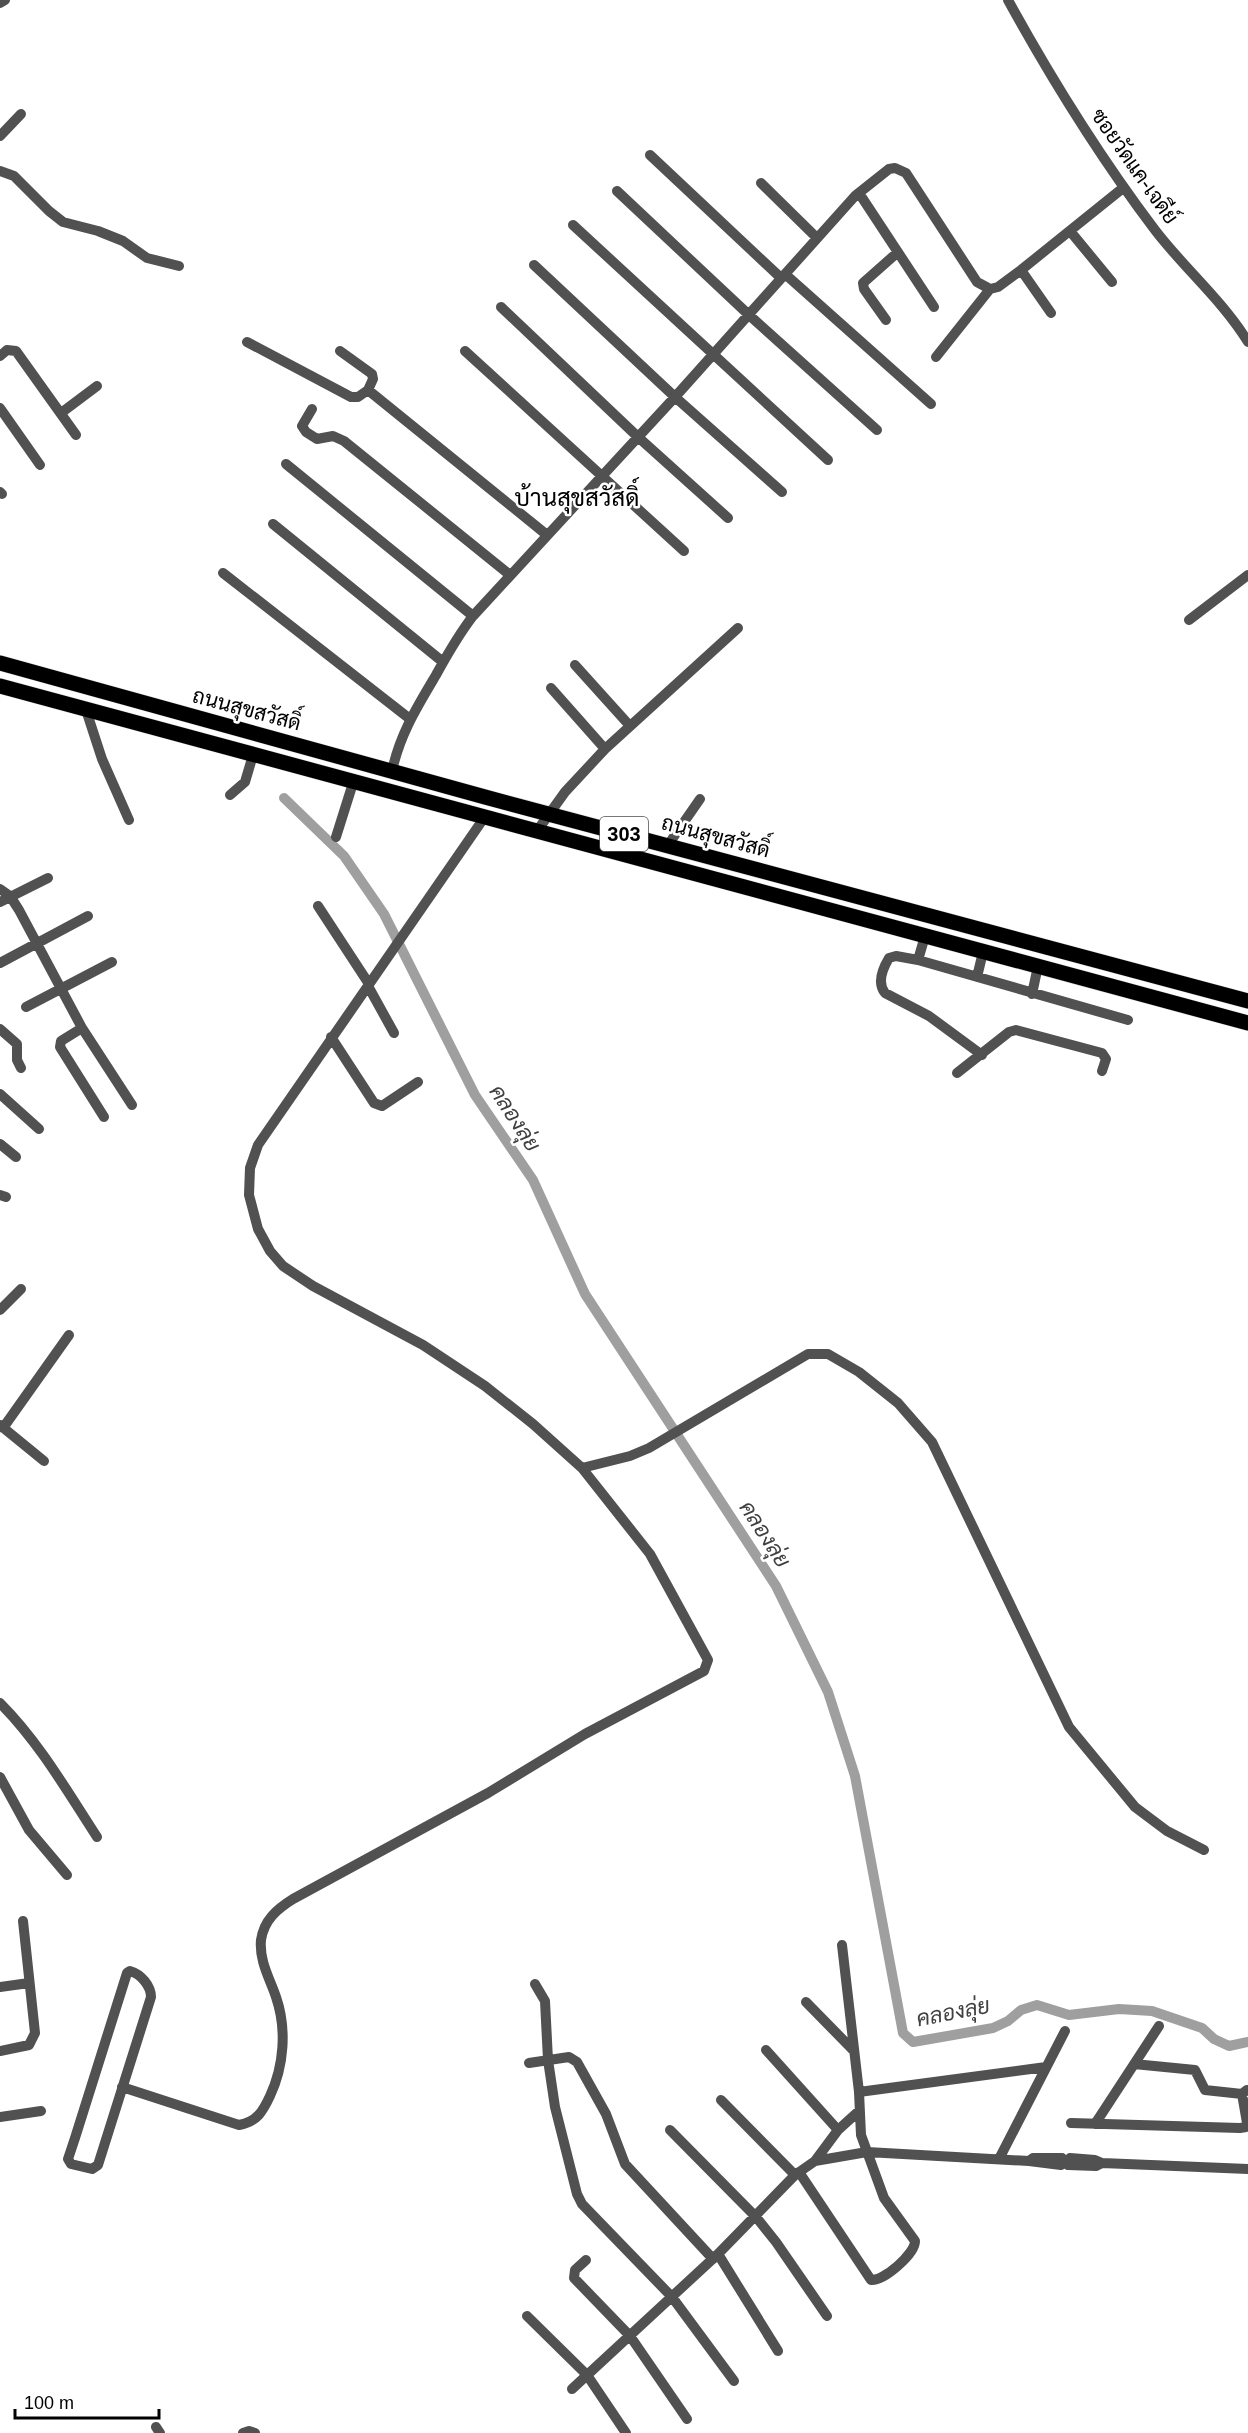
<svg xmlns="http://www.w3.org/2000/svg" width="1248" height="2433" font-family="Helvetica,Sarabun,sans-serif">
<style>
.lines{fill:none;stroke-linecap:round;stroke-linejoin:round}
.canal{stroke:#9f9f9f;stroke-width:10}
.primary-casing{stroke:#dbdbdb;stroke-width:16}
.street{stroke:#515151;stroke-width:10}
.primary{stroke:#000;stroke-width:15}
.labels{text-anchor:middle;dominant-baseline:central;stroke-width:5;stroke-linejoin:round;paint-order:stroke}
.shield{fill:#fff;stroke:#4c4c4c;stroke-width:1.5}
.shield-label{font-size:20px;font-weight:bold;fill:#000}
.street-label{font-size:21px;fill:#000;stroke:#fff}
.water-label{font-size:22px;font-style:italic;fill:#404040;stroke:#fff}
.quarter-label{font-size:24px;fill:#000;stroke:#fff}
</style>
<rect width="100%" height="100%" fill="#fff"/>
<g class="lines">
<!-- canal -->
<path class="canal" d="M284,798L344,856L384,914L475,1095L533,1180L585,1294L776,1586L828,1692L855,1776L903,2033L913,2042L993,2028L1008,2021L1021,2010L1037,2005L1069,2015L1119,2009L1152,2011L1202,2028L1214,2039L1229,2046L1248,2042"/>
<defs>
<path id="primary" d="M0,663L485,797L1248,1001
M0,686L1248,1023"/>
</defs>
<!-- primary casing -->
<use href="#primary" class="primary-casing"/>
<!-- street -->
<path class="street" d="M1008,0C1052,80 1100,157 1155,230C1184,268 1223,301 1248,342
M0,3L5,0
M0,136L21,114
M650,155L781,278
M0,171L14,176L49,211L63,222L98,231L123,241L147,258L179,266
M761,183L817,238
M617,191L749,315L877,430
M859,193L934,307
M573,225L828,460
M1070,231L1112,282
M534,265L675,397L782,492
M1021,270L1051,313
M785,274L931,404
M501,307L638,437L728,518
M886,320L864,289L863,283L898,252
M247,342L351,397H358L368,390L547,535
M340,351L372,374L373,379L368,390
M465,351L684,551
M0,356L7,350L16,351L76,435
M936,357L990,289
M0,408L40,465
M312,409L302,426L306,432L317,439L333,436L344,441L510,575
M61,413L97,386
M286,464L473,616
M0,492L2,494
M273,524L443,662
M223,573L410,719
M1189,620L1248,575
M575,665L630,726
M551,688L605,749
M86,710L102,759L129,820
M392,771C400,734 417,707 436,675C447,655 459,634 473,616L675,397L855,196L889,169L895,168L906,173L977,282L990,289L998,287L1021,270L1123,188
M230,795L245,782L253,755
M537,831L565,792L605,749L738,628
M336,837L353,783
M668,845L700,799
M0,889L10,896L19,910L82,1028L132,1105
M0,902L48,878
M318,906L369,984
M918,960L925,936
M0,963L88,916
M977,977L983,952
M368,986L394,1033
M1032,994L1038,966
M26,1007L112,962
M82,1028L61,1041L60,1047L104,1117
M0,1029L17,1044V1060L21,1068
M331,1037L374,1103L382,1106L418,1082
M982,1055L929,1016L885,993C877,983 883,968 889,958L896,956L918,960L1128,1020
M957,1073L1009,1032L1016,1030L1102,1053L1106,1059L1102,1071
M0,1094L39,1129
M0,1144L16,1157
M0,1195L6,1197
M0,1310L21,1289
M0,1425L44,1461
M3,1428L69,1335
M582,1468L630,1456L649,1448L808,1354H828L859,1372L898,1403L932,1442L1069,1727L1135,1807L1167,1831L1204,1850
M0,1703C39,1742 67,1791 97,1837
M0,1777L29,1830L67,1875
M130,1971C141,1974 151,1986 151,1997L98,2165L92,2169L71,2164L68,2159L75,2138L127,1973Z
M535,1984L545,2001L548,2060L555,2107L577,2194L582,2204L672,2297L734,2381
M0,1987L29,1983
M806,2002L854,2051
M766,2050L838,2130
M0,2051L29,2045L35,2033L23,1921
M529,2063L569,2057L577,2062L606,2114L625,2164L713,2259
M1134,2064L1195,2070L1205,2090L1242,2094L1247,2090
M122,2087L239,2125C257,2122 263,2111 270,2096C284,2066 287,2029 276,1997C270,1979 259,1961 261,1940C264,1920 277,1909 293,1899L488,1793L585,1734L704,1671L708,1660L650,1554L582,1468L533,1424L485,1386L423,1345L313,1286L283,1266L270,1251L258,1229L249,1195L250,1168L258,1145L484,818
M859,2092L1046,2067
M721,2100L795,2175
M0,2117L41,2111
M1071,2123L1240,2128L1246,2127L1247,2123L1242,2094
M1095,2124L1159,2026
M670,2130L756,2217L776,2242L827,2316
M999,2159L1065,2031
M815,2161L838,2130L859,2111
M1102,2163L1248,2169
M1061,2165L1029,2161L1033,2158H1062
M1068,2165L1096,2166L1102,2163L1095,2160L1070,2158
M799,2172L871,2280C884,2281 915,2254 915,2241L884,2198L861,2135L859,2092L842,1945
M718,2254L778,2351
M586,2260L575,2270L574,2278L630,2336L687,2419
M527,2316L587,2375L626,2433
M572,2389L718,2254L795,2175L815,2161L867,2152L1029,2161
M156,2427L160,2433
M243,2433L249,2431L255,2433"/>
<!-- primary -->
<use href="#primary" class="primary"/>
</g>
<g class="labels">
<!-- shield labels -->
<rect class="shield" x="600" y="817" width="48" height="34" rx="4.5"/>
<g class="shield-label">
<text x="624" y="834">303</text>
</g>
<!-- street labels -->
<g class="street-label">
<text transform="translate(1135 166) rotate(55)">ซอยวัดแค-เจดีย์</text>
<text transform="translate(247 709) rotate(15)">ถนนสุขสวัสดิ์</text>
<text transform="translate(716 836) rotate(15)">ถนนสุขสวัสดิ์</text>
</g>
<!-- water labels -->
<g class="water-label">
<text transform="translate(515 1118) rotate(57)">คลองลุ่ย</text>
<text transform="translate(765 1534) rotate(57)">คลองลุ่ย</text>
<text transform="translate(953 2012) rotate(-11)">คลองลุ่ย</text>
</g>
<!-- quarter labels -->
<g class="quarter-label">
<text x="577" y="497">บ้านสุขสวัสดิ์</text>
</g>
</g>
<!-- scale -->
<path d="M15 2409v9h144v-9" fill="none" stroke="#000000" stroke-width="3"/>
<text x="24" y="2409" font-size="18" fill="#000000" stroke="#ffffff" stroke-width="4.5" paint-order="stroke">100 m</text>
</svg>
